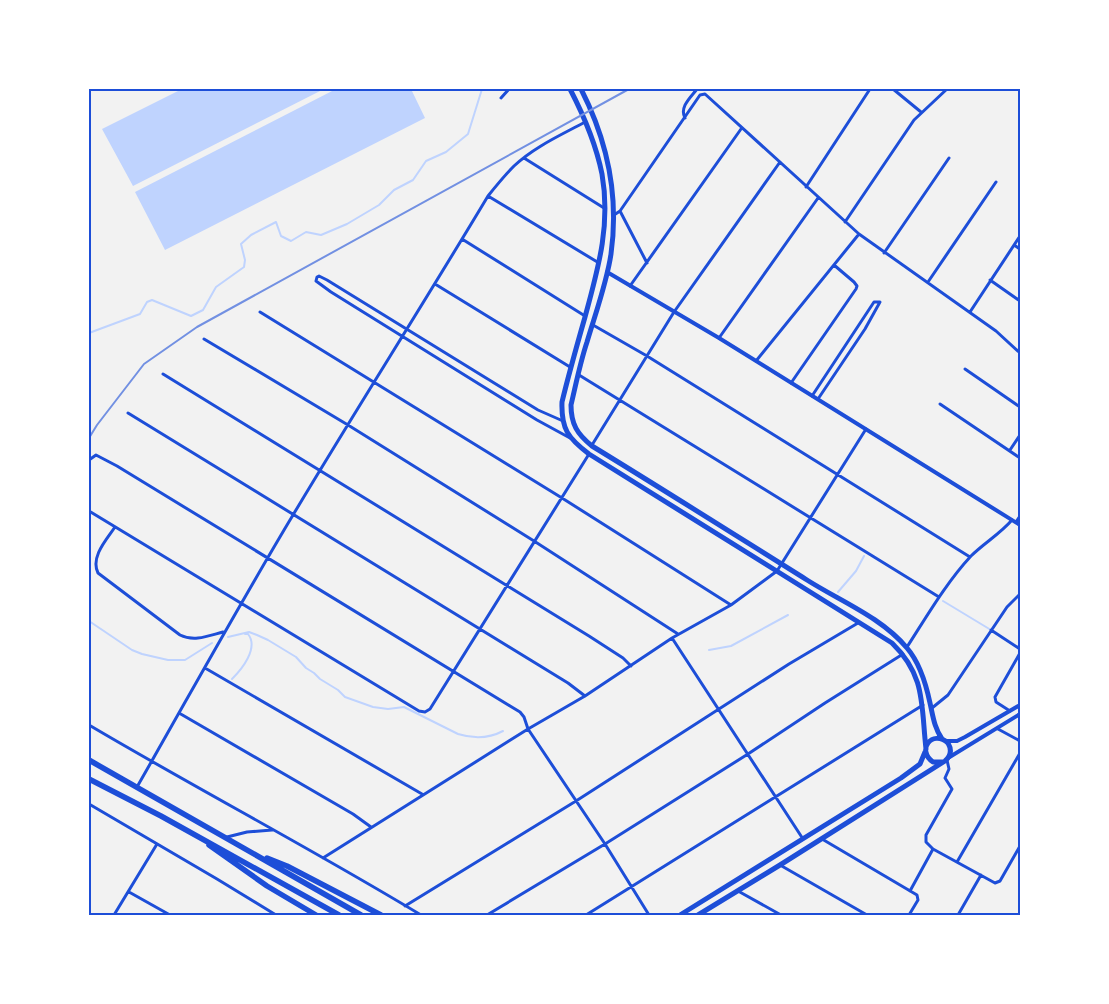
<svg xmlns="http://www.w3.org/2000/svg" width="1109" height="1004" font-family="'Nunito Sans',sans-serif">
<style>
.water{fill:#bfd3fe}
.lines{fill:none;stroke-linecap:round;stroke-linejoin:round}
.stream{stroke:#bfd3fe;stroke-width:2}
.minor{stroke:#1d4ed8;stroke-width:3}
.tertiary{stroke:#1d4ed8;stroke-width:4}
.primary{stroke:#1d4ed8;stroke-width:5}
.trunk{stroke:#1d4ed8;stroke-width:5.5}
.rail{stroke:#7290e2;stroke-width:2}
.neatline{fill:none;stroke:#1d4ed8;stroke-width:2}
</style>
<rect width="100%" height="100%" fill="#f2f2f2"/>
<!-- water -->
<path class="water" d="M182,89H324L133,186L102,129Z
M336,89H411L425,118L165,250L135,192Z"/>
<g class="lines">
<!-- stream -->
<path class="stream" d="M89,333L140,314L147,302L152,300L191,316L203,310L216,287L244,267L245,260L241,244L251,235L276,222L281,236L291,241L306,232L321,235L347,224L379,205L394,190L413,180L426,161L446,152L468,134L482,89
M838,592L856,571L864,556
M943,601L991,630
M89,621L132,650L142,654L168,660H185L212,643
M228,637L249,632L257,635L268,640L296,657L306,668L314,673L320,679L338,690L345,697L373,707L388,709L404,707L458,734C474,739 488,739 503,731
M709,650L731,646L788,615
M232,679C242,669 259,648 248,634H245"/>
<!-- minor -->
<path class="minor" d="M893,89L921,112
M501,98L509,89
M685,118C679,107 691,97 697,89
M524,158L604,208
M806,187L870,89
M488,196L599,263
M620,211L647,263
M614,215L620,211L700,95L705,94L859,234L996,331L1020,353
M845,222L914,120L947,89
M462,239L585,316
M1014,245L1020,249
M884,253L949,158
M990,280L1020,301
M928,282L996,182
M435,284L570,367
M630,286L741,129
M260,312L562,498L731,605
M970,312L1020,236
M593,325L647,356L970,557
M719,338L818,198
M204,339L348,425L534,541L678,634
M756,361L859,234
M965,369L1020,407
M163,374L589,636L623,658L631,666
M579,375L939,597
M791,383L856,289L857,286L854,282L834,265
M812,396L874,302H880L865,329L818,399
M940,404L1020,458
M128,413L568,683L585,696
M563,421L538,410L327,280L319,276L317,277L316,281L331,292L537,420L570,438
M592,445L674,312L780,162
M1010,450L1020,435
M89,460L96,455L117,466L520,712L524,717L528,729L605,844L649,915
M89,511L419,711L425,712L430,709L589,454
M1016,522L1020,516
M115,527C107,539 90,557 98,573L180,635C194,642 208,636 223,632
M991,630L1020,649
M672,638L803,839
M907,647C927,616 946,583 971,556C984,543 1000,534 1012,520
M205,668L422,794
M932,708L948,695L1007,607L1020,594
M1010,711L996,702L995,697L1020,653
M179,713L353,814L371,827
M89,725C199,790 312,849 421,915
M998,729L1020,741
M947,760L949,769L945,778L952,789L926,835V842L933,849L995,883L1000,881L1020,846
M137,787C189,696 239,605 293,515C357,408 424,303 488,196C496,186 505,175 514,166C534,147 561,135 585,122
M89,804L217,879L276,915
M227,837L247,832L272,830
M822,839L917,895L918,900L909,915
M323,858L528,729L585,696L672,638L731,605L777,571L866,429
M957,862L1020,753
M780,865L867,915
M738,891L781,915
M910,891L933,849
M129,892L170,915
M405,906L576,801L789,664L858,623
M114,915L157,844
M487,915L605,844L748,754L825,703L903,654
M586,915L923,705
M958,915L981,875"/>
<!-- tertiary -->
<path class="tertiary" d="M607,272L719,338L1020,525
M947,741H957L965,737L1020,705
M948,758L1020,714"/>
<!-- primary -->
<path class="primary" d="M570,89C584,116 596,144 602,174C611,225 598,269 585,317C577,345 569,373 562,402C561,429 568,438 589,454L892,643C926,676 921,705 926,749
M581,89C607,140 619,197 611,254C607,282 595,315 587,342C580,363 576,384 571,405C571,424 577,434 592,446C664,490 735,535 807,580C840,601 881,617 907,648C920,663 926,684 930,703C933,716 934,727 942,739
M680,915L901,778L920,764L925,752
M698,915L780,865L945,761C951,756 952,750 948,743C932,729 916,750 933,762H943"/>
<!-- trunk -->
<path class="trunk" d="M89,760L361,915
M89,779L161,816L339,915
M209,845L267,886L316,915
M267,858L287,866L381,915"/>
<!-- rail -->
<path class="rail" d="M89,438L97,425L144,364L197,327L629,89"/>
</g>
<!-- border -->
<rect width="1109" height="1004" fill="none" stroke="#ffffff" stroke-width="180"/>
<rect x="90" y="90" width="929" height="824" class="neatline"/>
</svg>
